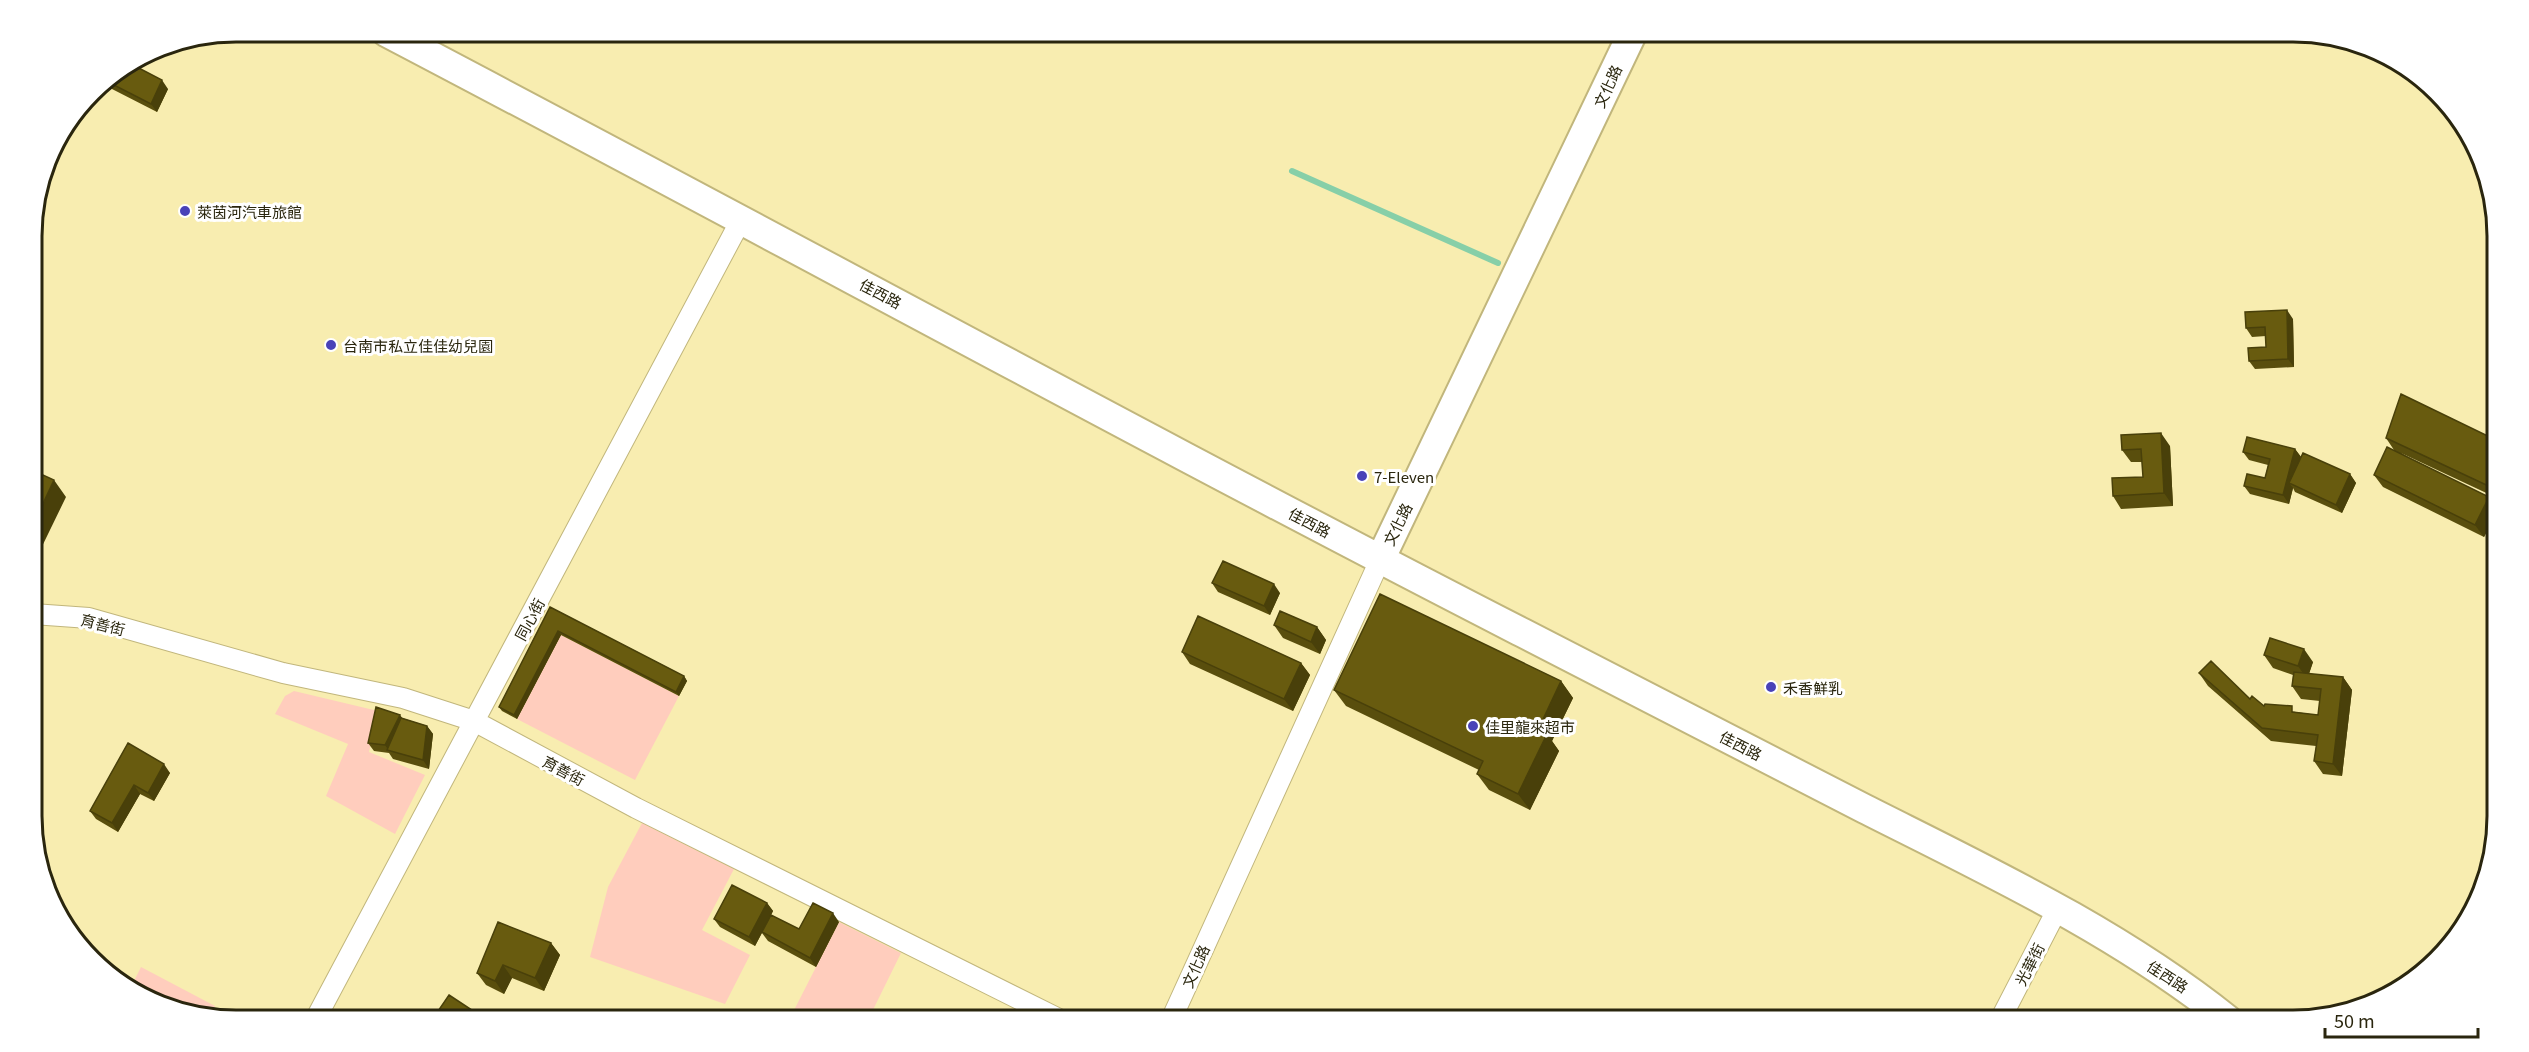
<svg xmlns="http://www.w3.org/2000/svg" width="2529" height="1052" font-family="Georgia,'Noto Sans TC',serif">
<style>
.green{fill:#ffcdbd}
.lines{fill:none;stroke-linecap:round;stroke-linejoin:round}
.stream{stroke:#87cfa8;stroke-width:6}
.street-casing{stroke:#c1b67c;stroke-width:22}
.secondary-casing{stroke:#c1b67c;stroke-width:32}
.street{stroke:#fff;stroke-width:20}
.secondary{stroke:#fff;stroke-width:28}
.wall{fill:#594e0d}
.shaded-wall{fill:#49400a}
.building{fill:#685b0f;stroke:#49400a;stroke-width:1.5}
.poi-dot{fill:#4942b8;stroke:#fff;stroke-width:2}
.labels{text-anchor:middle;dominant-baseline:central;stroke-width:6;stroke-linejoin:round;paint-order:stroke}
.street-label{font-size:15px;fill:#2a260e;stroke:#fff}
.poi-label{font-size:15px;fill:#2a260e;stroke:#fff;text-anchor:start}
.rim{fill:none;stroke:#2a260e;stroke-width:3}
</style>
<rect width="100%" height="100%" fill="#f8edb0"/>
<!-- green -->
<path class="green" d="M561,635L679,696L635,780L517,719Z
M294,691L378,711L369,752L425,775L395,834L326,796L348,744L275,714L285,696Z
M642,823L734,869L702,930L750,955L725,1004L590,957L608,887Z
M839,922L901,953L868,1020H789Z
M141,967L215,1006L210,1016L161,1006L132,985Z"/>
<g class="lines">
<!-- stream -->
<path class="stream" d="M1292,171L1498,263"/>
<defs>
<path id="street" d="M33,614L89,618L283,673L403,698L474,721L636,808L1061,1020
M315,1020L742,218
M1171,1020L1380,560
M2000,1020L2058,908"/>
<path id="secondary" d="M386,32C764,230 1139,436 1519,631C1635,690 1750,751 1865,809C1990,872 2118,932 2228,1020
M1380,560L1633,32"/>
</defs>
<!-- street casing -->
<use href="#street" class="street-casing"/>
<!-- secondary casing -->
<use href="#secondary" class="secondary-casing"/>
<!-- street -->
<use href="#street" class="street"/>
<!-- secondary -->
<use href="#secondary" class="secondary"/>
</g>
<!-- wall -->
<path class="wall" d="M106,81L168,89L157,112L112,89Z
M2293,319L2294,367L2255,369L2249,361L2266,347V336L2252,337L2246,328Z
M2386,438L2496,440L2497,498L2401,453L2497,508V512L2484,537L2383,487L2374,475L2394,450Z
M2170,446L2173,506L2121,509L2113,496L2143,477L2142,462H2131L2122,450Z
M2295,449L2301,457L2300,460L2350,474L2356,483L2342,513L2295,492L2293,488L2289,504L2250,494L2244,486L2265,478L2268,465L2249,460L2243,452Z
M1212,583L1280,593L1270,615L1218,592Z
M550,607L684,676L687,681L679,696L561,635L517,719L502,711L499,707Z
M1274,625L1317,627L1326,640L1320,654L1283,638Z
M1182,652L1301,663L1310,675L1293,711L1190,664Z
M2264,655L2313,662L2309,674L2343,677L2352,690L2342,776L2323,774L2314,761L2316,746L2271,741L2208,686L2199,673L2264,706L2296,712L2318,715L2320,701L2301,699L2292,686L2293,675L2273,668Z
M1561,681L1573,698L1552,741L1559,751L1530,810L1489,790L1477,774L1479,770L1346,706L1334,690Z
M402,718L427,726L433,734L429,769L393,759L389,753L374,751L368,743Z
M128,743L170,773L154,801L140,794L118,832L96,819L90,811Z
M767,903L773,911L771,915L799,929L839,922L816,967L768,941L762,933L755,946L720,927L714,919Z
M551,943L560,955L544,991L512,978L504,994L486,985L477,973Z"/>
<!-- shaded-wall -->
<path class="shaded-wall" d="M162,80L168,89L157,112L151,104Z
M32,221L39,230L32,244Z
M2287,310L2293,319L2294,367L2288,359Z
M2161,433L2170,446L2173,506L2164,493Z
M2295,449L2301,457L2294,485L2289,483L2293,488L2289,504L2283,495Z
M2350,474L2356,483L2342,513L2336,505Z
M54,480L66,497L33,565V525Z
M2489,497L2497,508V512L2484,537L2475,525Z
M1274,584L1280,593L1270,615L1264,606Z
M1317,627L1326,640L1320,654L1311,642Z
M558,631L561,635L517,719L514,715Z
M2304,649L2313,662L2307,679L2298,666Z
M1301,663L1310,675L1293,711L1284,699Z
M684,676L687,681L679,696L676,692Z
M2343,677L2352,690L2342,776L2333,764Z
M1561,681L1573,698L1552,741L1559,751L1530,810L1518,794L1538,730Z
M400,715L406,723L389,751L385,745Z
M427,726L433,734L429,769L423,760Z
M164,764L170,773L154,801L148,793Z
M134,785L140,794L118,832L112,823Z
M767,903L773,911L755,946L749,937Z
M833,913L839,922L816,967L810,958Z
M551,943L560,955L544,991L535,978Z
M503,965L512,978L504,994L495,981Z"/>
<!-- building -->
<path class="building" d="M131,64L162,80L151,104L106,81L108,78Z
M2287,310L2288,359L2249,361L2248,348L2266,347L2265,327L2246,328L2245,312Z
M2401,394L2496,440L2497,490L2386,438Z
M2161,433L2164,493L2113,496L2112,478L2143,477L2141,449L2122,450L2121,435Z
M2247,437L2295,449L2283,495L2244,486L2247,474L2265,478L2270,459L2243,452Z
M2387,447L2489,497L2475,525L2374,475Z
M2303,453L2350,474L2336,505L2289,483Z
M32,470L54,480L33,525Z
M1223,561L1274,584L1264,606L1212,583Z
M1380,594L1561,681L1538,730L1547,734L1518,794L1477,774L1483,761L1334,690Z
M550,607L684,676L676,692L558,631L514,715L499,707Z
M1280,611L1317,627L1311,642L1274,625Z
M1198,616L1301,663L1284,699L1182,652Z
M2270,638L2304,649L2298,666L2264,655Z
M2211,661L2250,699L2252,696L2264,706L2265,704L2292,706V712L2318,715L2321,689L2292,686L2294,672L2343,677L2333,764L2314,761L2318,735L2262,728L2199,673Z
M376,707L400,715L385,745L368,743Z
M401,718L427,726L423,760L387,750Z
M128,743L164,764L148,793L134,785L112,823L90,811Z
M732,885L767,903L749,937L714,919Z
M813,903L833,913L810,958L762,932L771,915L799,929Z
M498,922L551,943L535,978L503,965L495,981L477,973Z
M449,995L487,1020H432Z"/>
<!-- markers -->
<g class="poi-dot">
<circle cx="185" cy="211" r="6"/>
<circle cx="331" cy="345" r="6"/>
<circle cx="1362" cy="476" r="6"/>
<circle cx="1771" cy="687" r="6"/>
<circle cx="1473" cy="726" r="6"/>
</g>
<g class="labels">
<!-- street labels -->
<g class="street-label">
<text transform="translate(1607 86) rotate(-65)">文化路</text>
<text transform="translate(881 293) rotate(28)">佳西路</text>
<text transform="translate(1310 522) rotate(28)">佳西路</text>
<text transform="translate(1397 524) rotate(-64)">文化路</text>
<text transform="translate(529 619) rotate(-62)">同心街</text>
<text transform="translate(103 624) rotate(14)">育善街</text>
<text transform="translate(1741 745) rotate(27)">佳西路</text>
<text transform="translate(564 770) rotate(28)">育善街</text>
<text transform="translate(2029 964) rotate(-63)">光華街</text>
<text transform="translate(1195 966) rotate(-66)">文化路</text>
<text transform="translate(2168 976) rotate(33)">佳西路</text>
</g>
<!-- poi labels -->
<g class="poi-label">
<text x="197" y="211">萊茵河汽車旅館</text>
<text x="343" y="345">台南市私立佳佳幼兒園</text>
<text x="1374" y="476">7-Eleven</text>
<text x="1783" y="687">禾香鮮乳</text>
<text x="1485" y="726">佳里龍來超市</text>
</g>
</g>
<!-- crop -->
<path d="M0 0H2529V1052H0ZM236 42H2293A194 194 0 0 1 2487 236V816A194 194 0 0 1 2293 1010H236A194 194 0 0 1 42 816V236A194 194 0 0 1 236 42Z" fill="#fff" fill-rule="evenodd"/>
<path class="rim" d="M236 42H2293A194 194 0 0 1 2487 236V816A194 194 0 0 1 2293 1010H236A194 194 0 0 1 42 816V236A194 194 0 0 1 236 42Z"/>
<!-- scale -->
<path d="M2325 1028v9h153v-9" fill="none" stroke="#2a260e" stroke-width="3"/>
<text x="2334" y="1028" font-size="18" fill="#2a260e" stroke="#ffffff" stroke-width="4.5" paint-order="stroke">50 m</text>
</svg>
